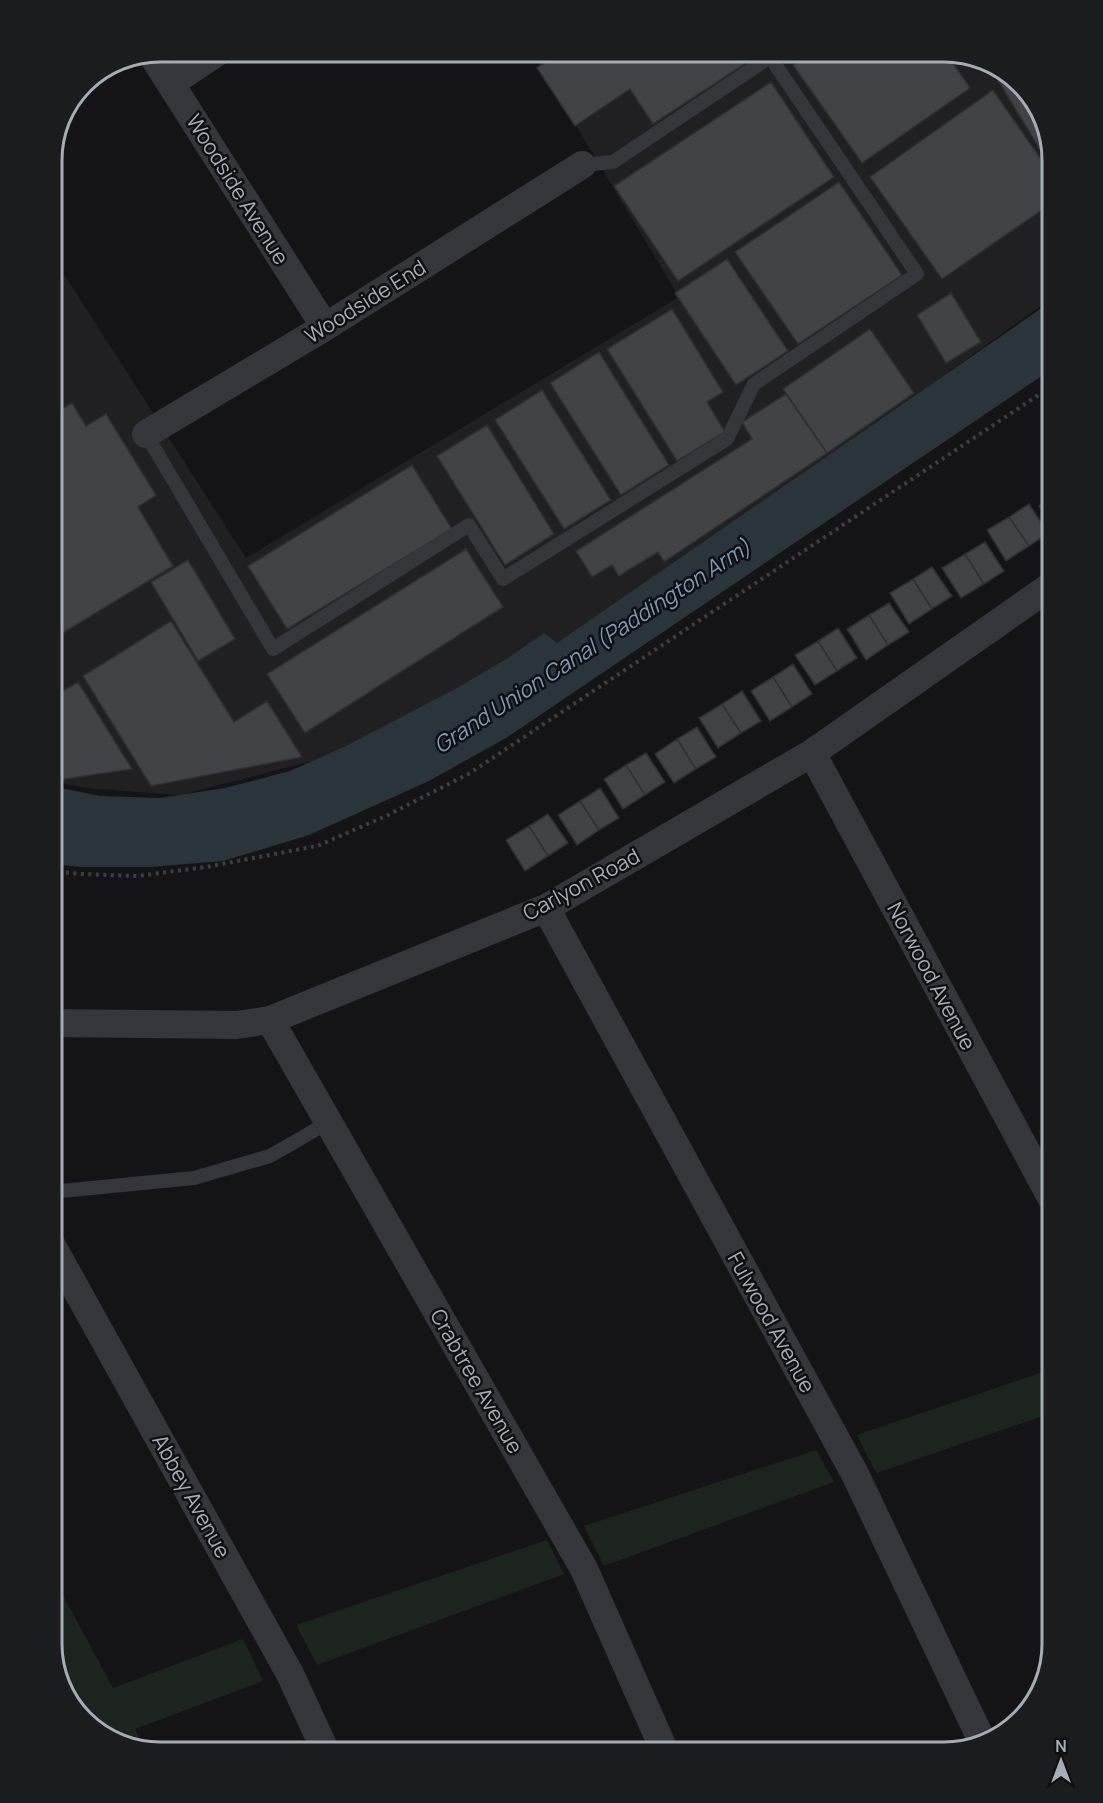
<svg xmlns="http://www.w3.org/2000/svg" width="1103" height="1803" font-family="Manrope,sans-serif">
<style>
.built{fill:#202023}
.green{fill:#1c251d}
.water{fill:#2a343b}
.building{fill:#404246;stroke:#2e2e33;stroke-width:1.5}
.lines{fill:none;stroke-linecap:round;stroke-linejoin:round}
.path{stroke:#3b3e43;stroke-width:4;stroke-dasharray:3 4.5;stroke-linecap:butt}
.lane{stroke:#35363c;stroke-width:14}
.street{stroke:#35363c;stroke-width:28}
.labels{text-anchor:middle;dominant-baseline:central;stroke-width:5;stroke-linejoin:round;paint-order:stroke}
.street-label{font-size:21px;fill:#a5acb8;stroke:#0f0f11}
.water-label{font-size:22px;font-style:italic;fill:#7a9cb5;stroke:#0f0f11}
.rim{fill:none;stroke:#a5acb8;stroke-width:3}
</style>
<rect width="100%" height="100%" fill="#141416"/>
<!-- built -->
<path class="built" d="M531,51H951L1004,69L1041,112L1052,160V298L533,670L358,749L181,795L85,788L51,781V254L246,558L679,297Z"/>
<!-- green -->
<path class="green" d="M1052,1369V1413L876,1473L857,1435Z
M816,1450L834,1482L604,1566L584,1526Z
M547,1540L564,1574L317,1665L296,1625Z
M51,1573L113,1688L243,1639L263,1681L135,1729L144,1749L100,1734L62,1691L51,1643Z"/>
<!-- water -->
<path class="water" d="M1052,301V369L506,738L429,781L309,835L223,861L150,867H80L51,864V786L100,796L160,798L225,788L290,771L346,746L459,687L508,658L544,633L557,643Z"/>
<!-- building -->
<path class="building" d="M562,51H750L754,58L653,124L630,89L575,126L537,68Z
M813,51H945L970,88L862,163L793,65Z
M988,64L1004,69L1041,112L1052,160V169Z
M771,82L834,177L678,281L614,186Z
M993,90L1052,175V203L942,279L870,177Z
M839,182L902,275L798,344L735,252Z
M727,259L788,351L736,385L675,293Z
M951,293L981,342L946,363L917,315Z
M672,309L723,392L707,402L725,432L677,461L607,349Z
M870,329L914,393L827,453L783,389Z
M599,352L669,465L621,495L550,383Z
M542,390L611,500L564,529L495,420Z
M786,394L827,453L664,562L658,552L619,576L612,565L592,577L576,551L752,439L742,422Z
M72,403L86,426L106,414L156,495L138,507L173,566L58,636L51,625V415Z
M487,425L554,534L505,565L437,456Z
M412,465L452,529L287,629L248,566Z
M1052,498V527L1039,506Z
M1029,504L1048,533L1029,546L1009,517Z
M1009,517L1029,546L1006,561L987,530Z
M985,542L1004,571L984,584L965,554Z
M466,549L503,607L305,733L267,674Z
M965,554L984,584L961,598L942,568Z
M188,560L235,639L198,661L151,582Z
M932,567L952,596L932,609L913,579Z
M913,579L932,609L909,624L890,593Z
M889,603L909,632L888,645L869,615Z
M869,615L888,645L866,660L847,629Z
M171,621L234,722L267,701L302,757L151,786L83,676Z
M838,628L857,658L837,671L818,641Z
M51,641L62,659L51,666Z
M818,641L837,671L815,685L795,655Z
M793,664L812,694L792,707L773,677Z
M773,677L792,707L770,721L751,691Z
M78,682L132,769L59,780L51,766V698Z
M742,691L761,721L741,733L722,704Z
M722,704L741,733L718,748L699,718Z
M697,727L716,757L696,769L677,739Z
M677,739L696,769L674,783L655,754Z
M646,753L665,782L645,795L626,765Z
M626,765L645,795L623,809L604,779Z
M600,788L619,818L599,830L580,801Z
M580,801L599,830L577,845L558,815Z
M548,814L568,843L548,856L529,826Z
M529,826L548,856L525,871L506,840Z"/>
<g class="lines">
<!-- path -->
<path class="path" d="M51,871L81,874L137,876L206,867L317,846L388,815L470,773L1052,386"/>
<!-- lane -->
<path class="lane" d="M537,52L538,51
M582,165L613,162L770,57
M146,434L273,649L469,525L503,579L727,439L754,384L917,274L766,51
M51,1192L194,1178L270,1156L329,1122"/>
<!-- street -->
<path class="street" d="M151,53L325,327
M171,83L219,51
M146,434L325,327L582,165
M812,753L1052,1199
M546,908L855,1474L983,1743
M270,1020L584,1569L665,1752
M51,1023L237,1025L270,1020L546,908L812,753L1052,585
M51,1244L290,1674L326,1752"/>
</g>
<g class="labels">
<!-- street labels -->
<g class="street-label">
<text transform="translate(238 189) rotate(58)">Woodside Avenue</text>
<text transform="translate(365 301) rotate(-32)">Woodside End</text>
<text transform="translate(581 884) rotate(-28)">Carlyon Road</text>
<text transform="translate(932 976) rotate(62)">Norwood Avenue</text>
<text transform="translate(772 1322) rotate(61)">Fulwood Avenue</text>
<text transform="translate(477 1381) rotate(60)">Crabtree Avenue</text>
<text transform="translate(192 1496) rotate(61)">Abbey Avenue</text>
</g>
<!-- water labels -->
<g class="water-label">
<text transform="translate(592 646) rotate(-33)">Grand Union Canal (Paddington Arm)</text>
</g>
</g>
<!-- crop -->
<path d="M0 0H1103V1803H0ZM160 62H944A98 98 0 0 1 1042 160V1644A98 98 0 0 1 944 1742H160A98 98 0 0 1 62 1644V160A98 98 0 0 1 160 62Z" fill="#1b1c1e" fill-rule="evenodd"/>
<path class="rim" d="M160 62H944A98 98 0 0 1 1042 160V1644A98 98 0 0 1 944 1742H160A98 98 0 0 1 62 1644V160A98 98 0 0 1 160 62Z"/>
<!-- north arrow -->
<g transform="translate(1061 1761)" stroke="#0f0f11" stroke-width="4.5" paint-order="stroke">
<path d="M0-4.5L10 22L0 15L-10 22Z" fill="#a5acb8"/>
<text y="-9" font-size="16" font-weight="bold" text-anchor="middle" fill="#a5acb8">N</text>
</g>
</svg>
